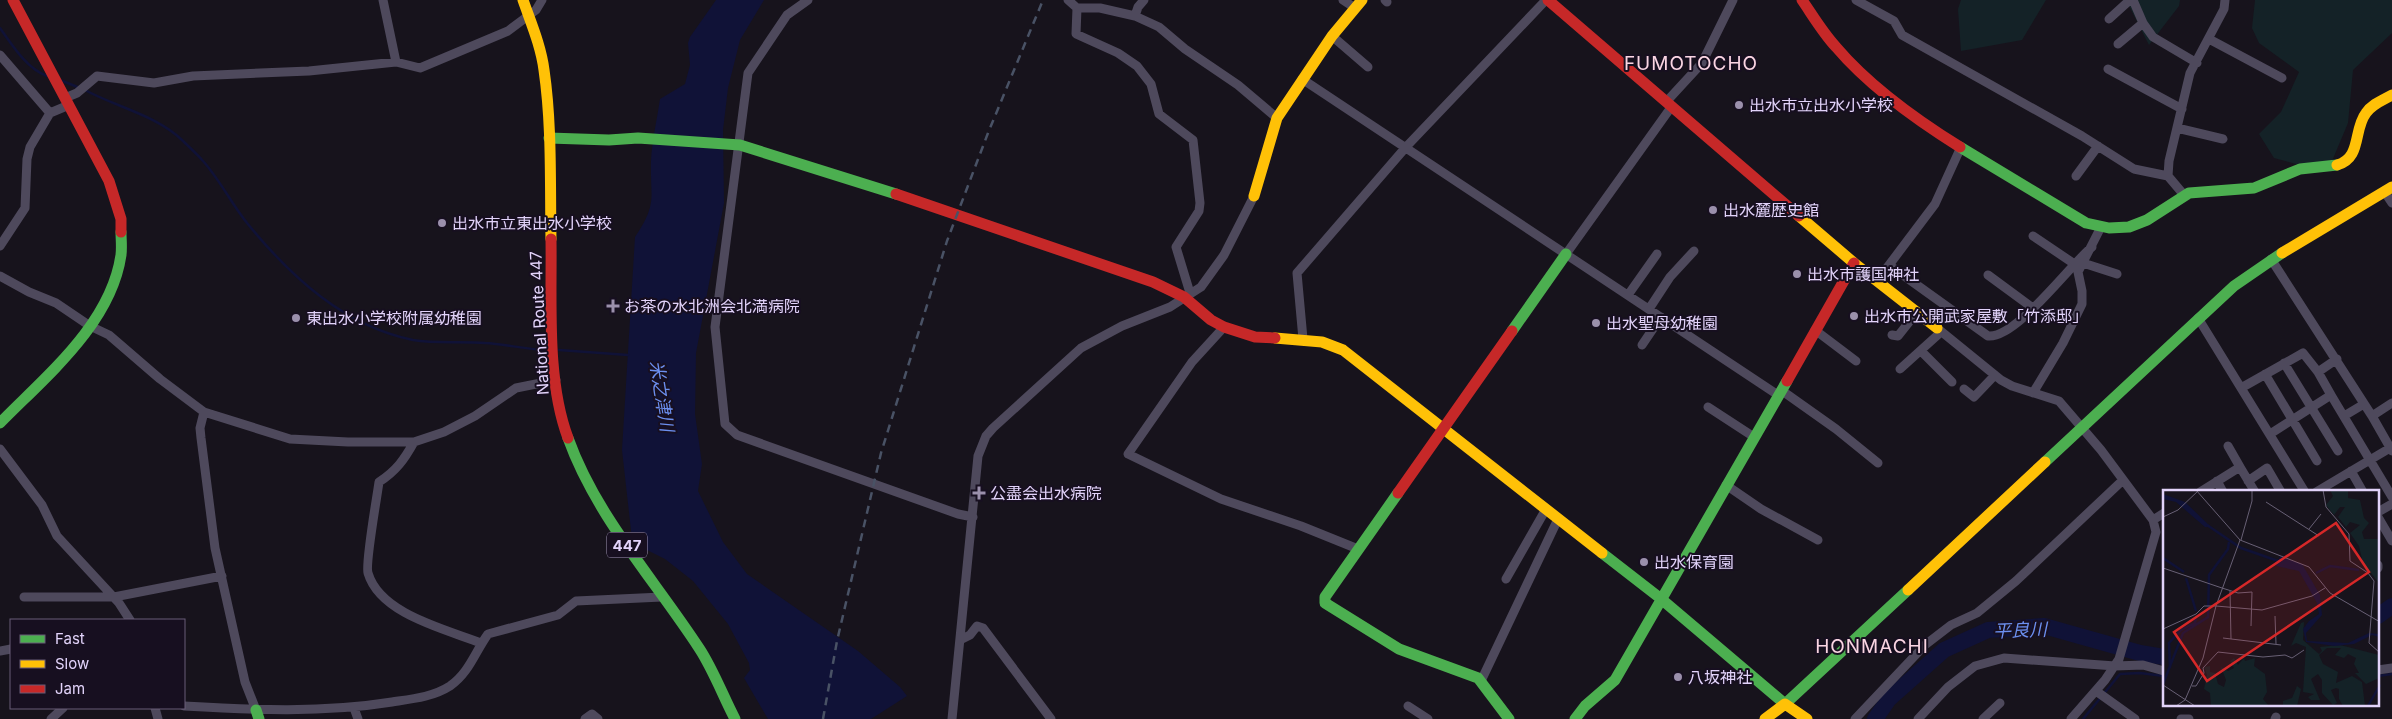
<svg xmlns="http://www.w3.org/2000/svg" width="2392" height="719" font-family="Inter,'Noto Sans JP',sans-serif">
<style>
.green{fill:#142227}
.water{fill:#101237}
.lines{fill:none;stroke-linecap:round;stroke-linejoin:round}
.stream{stroke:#101237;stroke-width:2.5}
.river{stroke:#101237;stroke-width:16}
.street{stroke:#4e495c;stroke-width:9}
.fast{stroke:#4caf50;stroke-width:11}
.slow{stroke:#ffc107;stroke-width:11}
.jam{stroke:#c62828;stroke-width:11}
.rail{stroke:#495265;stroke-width:2.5;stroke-dasharray:8 6;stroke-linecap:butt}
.poi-dot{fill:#9b90ac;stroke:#170f20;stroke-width:2}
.labels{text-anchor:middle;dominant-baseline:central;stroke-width:4;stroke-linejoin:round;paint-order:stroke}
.shield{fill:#170f20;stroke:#a598b9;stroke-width:1}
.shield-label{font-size:15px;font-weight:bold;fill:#e2d3fa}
.poi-label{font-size:16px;fill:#e2d3fa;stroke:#170f20;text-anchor:start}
.street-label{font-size:16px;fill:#e2d3fa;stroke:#170f20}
.water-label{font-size:18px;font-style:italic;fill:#6c8fef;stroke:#170f20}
.quarter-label{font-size:19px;letter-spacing:1px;fill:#fad5e2;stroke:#170f20}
.inset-river{fill:none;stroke:#101237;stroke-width:2.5}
.inset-road{fill:none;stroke:#686075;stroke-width:1}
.view{fill:#d62828;fill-opacity:0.15;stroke:#d62828;stroke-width:2.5}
.inset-edge{fill:none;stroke:#e2d3fa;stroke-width:2.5}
</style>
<rect width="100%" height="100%" fill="#17131c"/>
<!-- green -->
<path class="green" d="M1961,0H2046L2022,40L1961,51L1958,9Z
M2126,0H2180L2179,6L2149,45Z
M2255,0H2392V33L2353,70L2348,123L2332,161L2296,164L2274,158L2259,134L2281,112L2299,72L2259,43L2252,28Z"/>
<!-- water -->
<path class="water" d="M716,0H764L740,40L728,88L723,130L724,203L696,353L695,414L702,464L698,491L723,542L747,574L858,651L900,687L907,696L871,719H768L744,678L750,670L749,663L728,624L693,581L665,559L635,544L632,539L622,450L635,237C658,203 650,198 651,161C652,140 657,120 660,99L685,84L690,65L688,43L690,37Z"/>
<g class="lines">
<!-- stream -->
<path class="stream" d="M0,28C12,45 27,69 47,76
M60,80L80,88
M85,90C116,107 156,115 182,140C189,147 197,154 203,161C220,180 231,203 247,223C291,277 344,326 413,340C436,344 461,341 485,343C506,344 527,350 549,350
M559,350L628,355
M2378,676L2392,674
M2083,719L2120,674L2140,673L2164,676"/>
<!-- river -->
<path class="river" d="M2378,616L2392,606
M1875,719L1889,699L1944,650L1988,630L2044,626L2140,653L2164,657"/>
<!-- street -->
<path class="street" d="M383,0L396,62
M808,0L787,15L748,73L715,327L725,424L737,435L958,514L973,517
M1068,0L1077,8H1100L1135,16L1159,27L1185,49L1238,85L1277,118
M1343,0L1355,8
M1385,0L1387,2
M1856,0L1894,21L1902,35L2082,136L2134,169L2168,176L2184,195
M2133,0L2143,23L2153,37L2197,63
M1077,8L1076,34L1118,53L1137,66L1151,84L1159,114L1193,140L1200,203L1199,211L1176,247L1190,293
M1135,16L1138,7L1144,0
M2109,19L2130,0
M1332,36L1368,67
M2209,39L2282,78
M2118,44L2143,23
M0,55L50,113L30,147L27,159L25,208L0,246
M2108,69L2182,109
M1302,79L1778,395
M65,98L77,93L97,76L154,83L193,76L309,71L396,62L420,68L508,31L536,10L542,0
M1667,101L1702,63L1733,0
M50,113L69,105
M2177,128L2223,139
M2076,176L2098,146
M2168,176L2169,161L2190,73L2224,9L2225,0
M2384,191L2392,203
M2033,236L2073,263
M1566,254L1672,106
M2271,259L2372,416L2392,403
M2083,263L2117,274
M1889,265L1988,336C2016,339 2068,267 2092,247
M1988,275L2033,308
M0,276L29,292L56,303L90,326L109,335L160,379L204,412L290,439L348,442H414L444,432L475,416L516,388L556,380
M1877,281L1935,204L1961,147
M1628,295L1657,254
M1649,309L1670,277L1694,251
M2198,318L2305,492
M1224,327L1192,362L1128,454L1221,499L1301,526L1358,549
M1937,328L2001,380L2012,386L2059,401L2101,450L2153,520L2156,532L2119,659L2105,680L2071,719
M1815,330L1856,361
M1892,335L1898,336L1917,312
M1303,339L1297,273L1406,147L1546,0
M1642,345L1661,317
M1921,351L1952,382
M2284,363L2338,451
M1900,369L1941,332
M2265,374L2317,461
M2241,388L2303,353L2318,372
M1964,389L1974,397L1995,375
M1781,390L1836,429L1878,463
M2033,393L2063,343L2082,304V291L2078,272L2101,227
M2331,395L2318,372L2337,359
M1708,407L1754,437
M204,412L200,428L201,438L215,548L245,682L256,710
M2344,416L2364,404
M2372,416L2392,451
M2270,434L2331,395L2392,497
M414,442C404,460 396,471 379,482C377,497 365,564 368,573C380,614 445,629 481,643
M2228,446L2240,467
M0,449L42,505L57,536L119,603L130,620
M2351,471L2363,492
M2217,481L2223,492
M2248,481L2267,468L2281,492
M1726,485L1761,509L1818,540
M2200,492L2240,467L2255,492
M2316,492L2390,448
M2378,512L2392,504
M2378,517L2392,541
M2153,520L2164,513
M2378,565V568
M1506,579L1546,509
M24,597H114L222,576
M960,640L970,635L977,626L983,628L1051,719
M0,651L11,649
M2378,670L2392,668
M1481,681L1558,519
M2096,691L2135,719
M184,706C253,710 323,713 392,702C412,699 433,697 450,686C469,673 475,652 488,634L558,615L576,601L662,597
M1408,706L1428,719
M155,708L158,719
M354,708L358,719
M51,719L63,708
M585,719L592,714L598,719
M952,719L978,456L986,436L993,428L1081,348L1122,326L1170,307L1201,287L1224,255L1254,196
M1855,719L1925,645L1951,625L1977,613L2016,581L2123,480
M1918,719L1948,687L1975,666L2004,658L2115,666L2143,665L2164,671
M1983,719L2000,703
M2181,719H2189
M2275,719L2276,717"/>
<!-- fast -->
<path class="fast" d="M549,138L609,140L638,138L740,145L896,194
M1960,147L2086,223L2109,228L2129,227L2147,220L2189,193L2254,188L2300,169L2337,165
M1512,331L1566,254
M0,423C46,376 111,324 121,255C122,247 121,239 121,232
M568,438C596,516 654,579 699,648C713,669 723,696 735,719
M2045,462L2234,286L2282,253
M1398,493L1325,597V603L1399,649L1478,678L1509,719
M1602,553L1660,598L1785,704L1908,590
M256,710L259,719
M1575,719L1585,706L1615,680L1787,381"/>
<!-- slow -->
<path class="slow" d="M523,0C531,23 541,46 544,70C552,125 550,183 551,239
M2337,165C2362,158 2353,130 2366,113C2372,104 2383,100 2392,95
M1254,196L1277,118L1332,36L1362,0
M1799,216L1854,263L1937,328
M2282,253L2392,187
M1275,338L1322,342L1343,350L1602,553
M1908,590L2045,462
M1765,719L1785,704L1807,719"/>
<!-- jam -->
<path class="jam" d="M13,0L109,181L121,219V232
M1548,0L1799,216
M1802,0C1813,16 1823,33 1836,47C1870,87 1915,119 1960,147
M896,194L1153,282L1184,297L1211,320L1224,327L1255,337L1275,338
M551,239C552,302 546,379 568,438
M1787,381L1854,263
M1398,493L1512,331"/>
<!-- rail -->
<path class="rail" d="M823,719L837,641L881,453L947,241L988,133L1043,0"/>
</g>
<!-- markers -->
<g class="poi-dot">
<circle cx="1739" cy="105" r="5"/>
<circle cx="1713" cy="210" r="5"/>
<circle cx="442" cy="223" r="5"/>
<circle cx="1797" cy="274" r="5"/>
<path d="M610.5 298.5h5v5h5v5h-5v5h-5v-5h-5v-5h5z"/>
<circle cx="1854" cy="316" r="5"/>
<circle cx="296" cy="318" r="5"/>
<circle cx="1596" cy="323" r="5"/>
<path d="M976.5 485.5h5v5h5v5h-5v5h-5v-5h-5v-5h5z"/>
<circle cx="1644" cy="562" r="5"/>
<circle cx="1678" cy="677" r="5"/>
</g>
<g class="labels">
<!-- shield labels -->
<rect class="shield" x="607" y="532.5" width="40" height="25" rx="4"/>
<g class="shield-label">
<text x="627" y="545">447</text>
</g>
<!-- poi labels -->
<g class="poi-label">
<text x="1749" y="105">出水市立出水小学校</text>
<text x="1723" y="210">出水麓歴史館</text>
<text x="452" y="223">出水市立東出水小学校</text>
<text x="1807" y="274">出水市護国神社</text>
<text x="624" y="306">お茶の水北洲会北満病院</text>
<text x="1864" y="316">出水市公開武家屋敷「竹添邸」</text>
<text x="306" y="318">東出水小学校附属幼稚園</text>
<text x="1606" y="323">出水聖母幼稚園</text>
<text x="990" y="493">公盡会出水病院</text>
<text x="1654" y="562">出水保育園</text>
<text x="1688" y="677">八坂神社</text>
</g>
<!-- street labels -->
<g class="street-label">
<text transform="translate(539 323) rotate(-93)">National Route 447</text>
</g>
<!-- water labels -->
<g class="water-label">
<text transform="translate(662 396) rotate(81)">米之津川</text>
<text transform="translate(2020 630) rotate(-2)">平良川</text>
</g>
<!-- quarter labels -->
<g class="quarter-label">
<text x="1691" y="63">FUMOTOCHO</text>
<text x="1872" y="646">HONMACHI</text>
</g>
</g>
<!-- overview -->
<g transform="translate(2163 490)">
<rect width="216" height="216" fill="#17131c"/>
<path d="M167,0H185V8L197,10L201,28L206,33L199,42L201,49H216V93L200,73L196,56L187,43L197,35L187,32L183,37L175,27L182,17H177L171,25L163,15L170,6ZM141,132L140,150L156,164L159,161L157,157L177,155L216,165V188L203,194L192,183H196L191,174L193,168L185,164L181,168L172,165L178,158H164L156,165L160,174L175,182L173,193L189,186L199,192L202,216H180L176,209V199L173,198L168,200L174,213L170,215L159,203V190L155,184L148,189L157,210H148L145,207L151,204L140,202L143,157L133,153L128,156L138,133ZM71,168L75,175L81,168L82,171L92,168L91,176L102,184L104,202L100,209L106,216H48L47,203L41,199L44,185L41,177L47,176V182L52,183L55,194L61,197L63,190L58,177L65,181L71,178L67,171ZM134,196L138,199L134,216H120V211L129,208Z" fill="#142227"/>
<path d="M0,4L22,12L48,37H42L13,12L0,9ZM117,66L139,74L157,105L159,125L143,143L144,151L185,153L206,143L216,144V147L209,145L191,154L172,156L143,152L140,139L146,131L156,124L154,113L136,81L113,76Z" fill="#101237"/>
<path class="inset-river" d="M44,35L78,58L118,72M0,68L21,82M153,83L167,76L196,80M23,88L33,121M7,178L6,153L18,140L32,133L33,127M0,194L20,143L45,127L46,85L65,59L66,52M205,216L217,195"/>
<path class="inset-road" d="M33,0L77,50L146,77L167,103L217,132M160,0L163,17L186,44L187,71L205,83L211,91L206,153L217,163M103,12L156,46M0,27L15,20L36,0M146,39L158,24M78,50L89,11V0M0,78L59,98M59,98L75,103L89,102L88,136M67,101L68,149M112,126L113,154M0,139L33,124L41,116H53L77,50M60,148L118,155M0,195L32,216M29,196H33L41,183L40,178L55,162L100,167L122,165L129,168L141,160M13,216L22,210L40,168L53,116L99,120L149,106L162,98"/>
<path class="view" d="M173,33L206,82L44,191L11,142Z"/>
<rect width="216" height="216" class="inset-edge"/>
</g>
<!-- legend -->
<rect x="10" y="619" width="175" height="90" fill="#170f20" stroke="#685d77"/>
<rect x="20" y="635" width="25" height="8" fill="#4caf50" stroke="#685d77"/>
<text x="55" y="644" font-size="15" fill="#e2d3fa">Fast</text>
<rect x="20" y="660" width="25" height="8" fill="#ffc107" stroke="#685d77"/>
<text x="55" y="669" font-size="15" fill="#e2d3fa">Slow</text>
<rect x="20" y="685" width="25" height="8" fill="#c62828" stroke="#685d77"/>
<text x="55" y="694" font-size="15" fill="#e2d3fa">Jam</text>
</svg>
